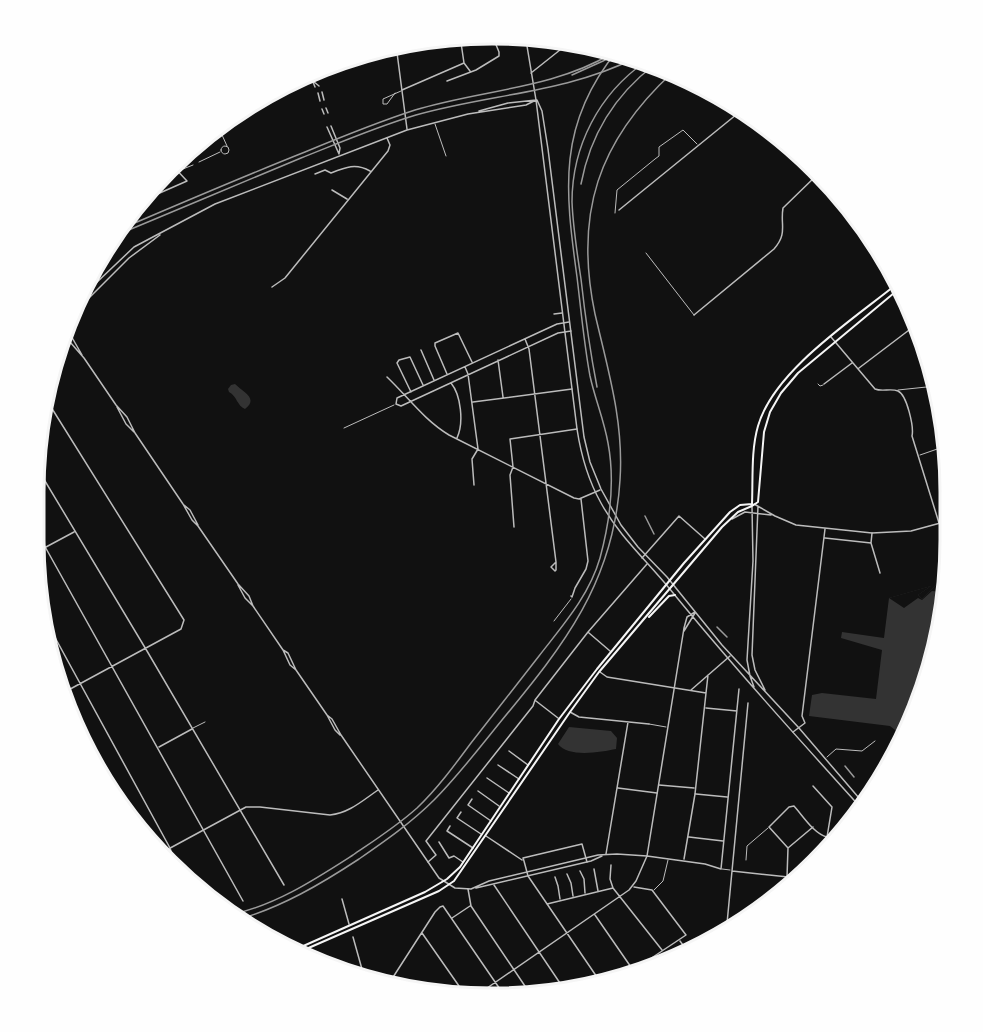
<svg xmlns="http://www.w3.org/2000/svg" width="983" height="1032" font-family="'Alegreya Sans',sans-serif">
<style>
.water{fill:#333}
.pier{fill:#111}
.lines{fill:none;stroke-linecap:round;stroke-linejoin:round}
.service{stroke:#bcbcbc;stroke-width:1}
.pedestrian{stroke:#bcbcbc;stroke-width:1}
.minor{stroke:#bcbcbc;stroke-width:1.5}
.tertiary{stroke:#bcbcbc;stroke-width:1.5}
.primary{stroke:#f5f5f5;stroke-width:2}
.tram{stroke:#9a9a9a;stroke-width:1.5}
.rail{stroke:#9a9a9a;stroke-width:1.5}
.rim{fill:none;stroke:#f5f5f5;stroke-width:3}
</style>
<rect width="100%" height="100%" fill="#111"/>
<!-- water -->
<path class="water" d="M235,384C243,392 259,398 245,409C237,406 237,396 229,392L228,389L231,385Z
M942,582L941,630L915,716L904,737L890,726L809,716L812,695L822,693L876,699L882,650L841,638L842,632L884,638L889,598L931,586L918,595L922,599L938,583Z
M569,727L611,731L617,738L616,749C601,752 568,758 558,744Z"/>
<!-- pier -->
<path class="pier" d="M942,582V592L932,591L922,600L918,598L904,608L889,598L931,586L918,595L922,599L938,583Z"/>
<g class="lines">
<!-- service -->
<path class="service" d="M370,55L395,47
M395,93L387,104H383V99L401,91
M435,124L446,156
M218,126L227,146
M221 150a4 4 0 1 1 8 0a4 4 0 1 1-8 0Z
M199,162L220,152
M178,171L193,165
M615,213L617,190L655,159L659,156V147L683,130L697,144
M646,253L694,315
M818,384L820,386L823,385
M344,428L394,405
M920,455L946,446
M554,621L571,599
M193,728L205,722
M827,757L836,749L862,751L875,741
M871,797L864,789L886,770
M746,860L747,846L768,828
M722,869L730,870"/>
<!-- pedestrian -->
<path class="pedestrian" d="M321,68L323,73
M898,390L936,386
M938,398L944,425V442L946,441
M649,724L666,727
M654,890L663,881L668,860"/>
<!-- minor -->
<path class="minor" d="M460,36L464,63L470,71
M462,36H468
M398,47L458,36
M312,79L368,55L367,52
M447,81L476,70L499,56V52L492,35
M402,90L464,63
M315,174L325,170L331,173C346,167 356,163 370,171
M332,190L347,199
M137,203L187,181L172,165
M619,210L742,110
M272,287L285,278L388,151L390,145L387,138
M554,314L562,313
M694,315L774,249C788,233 780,225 783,208L819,173
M569,322L557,324L397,398L396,404L401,406L558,333L571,331
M831,337L875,389C882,392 891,388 898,391C907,395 914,427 912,436L939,523
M525,339L529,349L556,562V570L555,571L551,567L556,562
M421,350L434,380
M498,360L503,397
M465,367L468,374L478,449L472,459L474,485
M859,368L917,324
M447,374L435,346V343L458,333L472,362
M387,377C408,397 424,420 449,435L574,498L579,499L600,490
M451,383C461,395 464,423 457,438
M824,384L852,363
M411,392L397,363L399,360L410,357L423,385
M46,399L184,620L181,629L61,694
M473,402L572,389
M39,471L147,651L284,885
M34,527L243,901
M514,527L510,475L513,467L510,439L577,429
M872,533L871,543L880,573
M825,538L871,543
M46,547L74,532
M642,558L679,516L705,539
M571,596L572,597L575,588L586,569L588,561L581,499
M40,610L170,848L177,871
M43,633L50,629
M589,633L610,651
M600,672L607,677L706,693L708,675
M691,690L730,656
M536,701L558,718
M706,708L737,711
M570,712L579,717L649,724
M793,732L805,723L802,716L825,529
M159,747L192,729
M509,751L528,765
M498,765L519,779
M487,778L509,793
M659,785L694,788
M813,786L832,807L824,855
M618,788L657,793
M478,791L499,806
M696,794L727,797
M472,799L468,805L491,821
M461,812L457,818L481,834
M450,826L447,831L473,848
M813,827L788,848L769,827L789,807L794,806C803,816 814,834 827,837
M486,836L522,860
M689,837L723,841
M439,842L449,858L454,856L463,862
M606,854L628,722
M684,859L695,794L706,693
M524,861L528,876L601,983
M524,861L523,858L582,844L587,862
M428,862L436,855L426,841L533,706L535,700L588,632L647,564
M611,865L610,879L613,888
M594,869L598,891
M580,871L584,879L585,893
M732,871L798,878
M567,874L571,883L573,896
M555,877L558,886L560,899
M787,877L788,848
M494,885L566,992
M468,889L471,906L531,995
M342,899L349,924
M547,904L613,888L662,950
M595,915L633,970L630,977
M452,918L470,906
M422,933L459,986
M726,934L748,703
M353,937L365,980
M680,941L688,952
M646,963L650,969
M620,979L686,935L652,890L634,887
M388,985L435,912L440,907L443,906L504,995
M477,995L629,890L636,881L647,856L705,864L721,869L739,689"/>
<!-- tertiary -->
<path class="tertiary" d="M525,34L536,100L577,429C581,455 588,480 601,503C619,536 645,559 669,588C731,664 796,736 862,809
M396,45L407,129
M531,73L570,42
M313,81L319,86
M313,82L315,87
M322,92L324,100
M318,93L320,101
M537,100L542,111L548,149L584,437L590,462L601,489L621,525L638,547L667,577L722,645L799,728L865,805
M326,108L328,113
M322,109L324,114
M479,111L508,103L536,100
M331,126L340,148L339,154
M327,127L339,154
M75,303L134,247L215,204L407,130L468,114L526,105L536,100
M70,317L129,258L160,235
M66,327L82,355
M63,334L84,358L116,405L127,417L135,433L183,504L192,520L198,526L238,584L249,596L253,606
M117,407L126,424L134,432
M754,504L775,516L796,525L872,533L911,531L944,522
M184,505L190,510L198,525
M758,506L752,655L755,670L765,690
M752,507L753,561L747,660L750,676L754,687
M732,519L745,512L771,515
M238,585L245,598L253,606L283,650L288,653L296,670
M684,631L695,613
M283,650L290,665L296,670L327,715L335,730L340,735
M327,715L332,719L341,735L439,878L455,888L471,889
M161,853L246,807H260L330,815C349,813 362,801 378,790
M476,888L591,861L602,856
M471,889L489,881L598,855L617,854L647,856L684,628L687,617L695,612"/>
<!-- primary -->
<path class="primary" d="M649,617L669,596L675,595
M292,951L425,892L447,879L460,867L559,719L597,669L684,563L730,512L740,505L752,504C753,478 751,450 758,426C774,370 854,319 898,283
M297,953L439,891L454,881L570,712L599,672L722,527L738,512L752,506L758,502L764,432L770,412L781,393L798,373L900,288"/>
<!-- tram -->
<path class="tram" d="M116,231C179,204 242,177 305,152C341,137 378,122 415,110C480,90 552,89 611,54
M230,915C276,905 314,880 353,855C375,840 397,826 417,808C437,789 454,766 471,743C494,714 516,685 539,656C563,625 589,596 600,558C610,521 615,480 608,443C604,420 595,399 590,376C584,344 581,310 577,277C565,190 557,124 617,51"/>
<!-- rail -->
<path class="rail" d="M572,75L603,61L618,52
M581,184C590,136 615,95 654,65
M112,237C175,211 238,184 301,158C339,143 376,127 416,115C489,94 566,93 635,58
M597,387C590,351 585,315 581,279C577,253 573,227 572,202C572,146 599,94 645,62
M645,516L654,534
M717,627L727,637
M845,766L854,777
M237,920C282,907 321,884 359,859C385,841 411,823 434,800C458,776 480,747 502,720C564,645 614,582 620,480C624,422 608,370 595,314C574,214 598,141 673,72"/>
</g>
<!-- crop -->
<path d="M0 0H983V1032H0ZM492 44H492A448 448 0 0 1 940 492V540A448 448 0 0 1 492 988H492A448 448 0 0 1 44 540V492A448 448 0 0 1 492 44Z" fill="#fefefe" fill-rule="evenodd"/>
<path class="rim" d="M492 44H492A448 448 0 0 1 940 492V540A448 448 0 0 1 492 988H492A448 448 0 0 1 44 540V492A448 448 0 0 1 492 44Z"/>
</svg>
